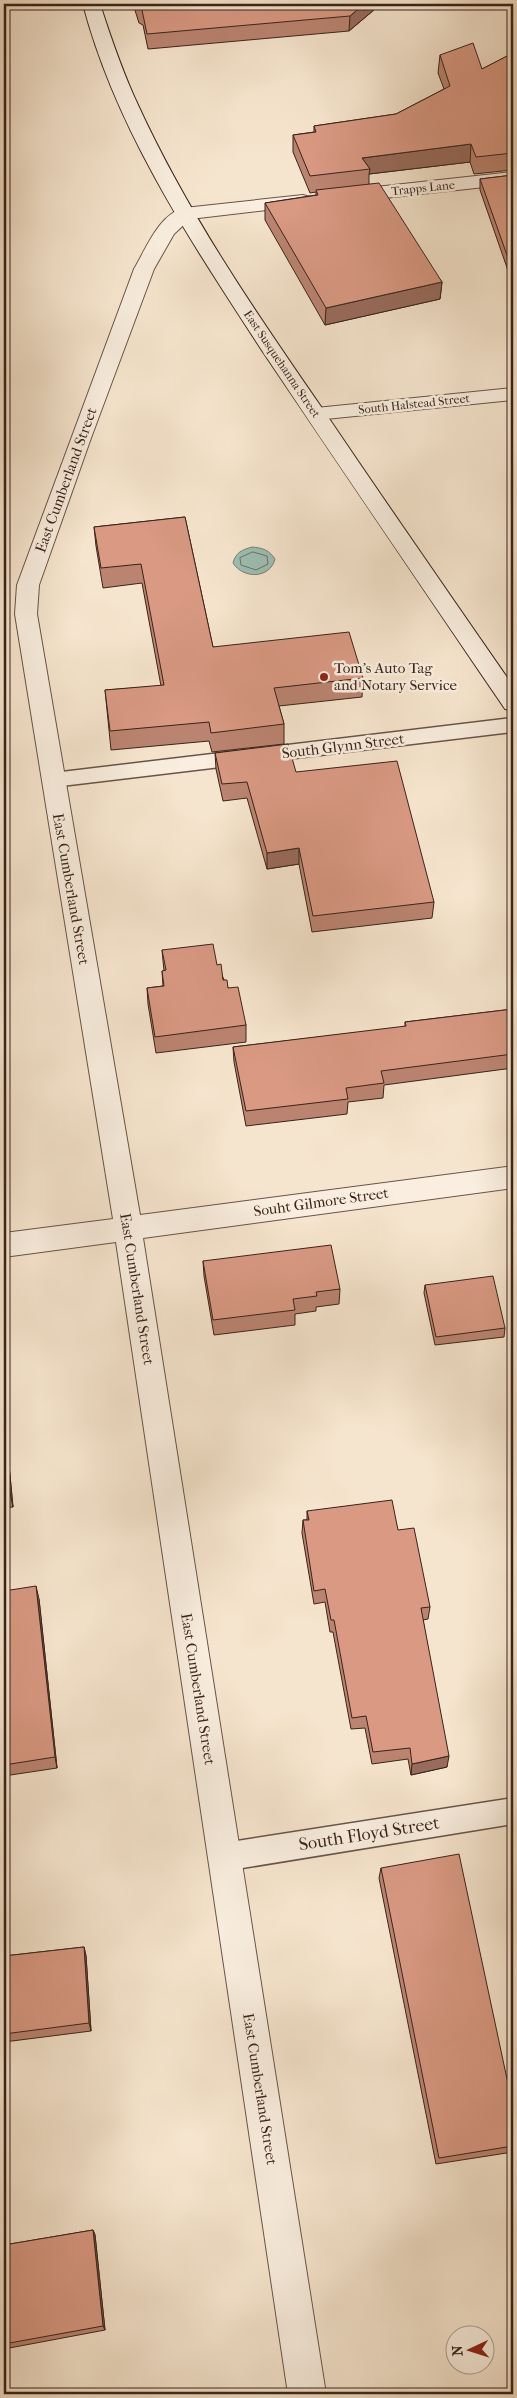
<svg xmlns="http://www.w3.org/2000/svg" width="517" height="2398" font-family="'IM FELL French Canon',serif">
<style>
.water{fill:#9dbfb4;stroke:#758176}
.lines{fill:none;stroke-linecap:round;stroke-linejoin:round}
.shore{stroke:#6b7167;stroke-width:1}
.lane-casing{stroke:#685447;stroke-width:3}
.street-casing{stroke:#685447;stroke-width:2}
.secondary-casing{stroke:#39231a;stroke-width:2}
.lane{fill:#f9eedf;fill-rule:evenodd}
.street{fill:#f9eedf;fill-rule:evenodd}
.secondary{fill:#f9eedf;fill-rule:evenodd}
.wall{fill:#bb8471;stroke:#39231a}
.shaded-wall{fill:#986b5c;stroke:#39231a}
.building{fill:#d99983;stroke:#39231a}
.poi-dot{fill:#8f2418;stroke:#f9eedf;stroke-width:2}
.labels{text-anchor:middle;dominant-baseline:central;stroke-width:5;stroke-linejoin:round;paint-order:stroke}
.far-street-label{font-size:12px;fill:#39231a;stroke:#f9eedf}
.street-label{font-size:15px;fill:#39231a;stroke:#f9eedf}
.poi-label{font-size:15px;fill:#39231a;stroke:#f9eedf;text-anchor:start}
.near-street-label{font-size:18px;fill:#39231a;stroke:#f9eedf}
</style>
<rect width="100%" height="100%" fill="#f6e5ce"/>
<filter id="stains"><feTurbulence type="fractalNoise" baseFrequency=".004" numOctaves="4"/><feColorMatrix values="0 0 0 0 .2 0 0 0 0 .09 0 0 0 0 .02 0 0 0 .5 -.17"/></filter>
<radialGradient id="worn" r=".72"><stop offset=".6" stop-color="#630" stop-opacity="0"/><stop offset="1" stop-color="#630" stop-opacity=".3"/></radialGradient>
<!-- water -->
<path class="water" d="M252,547C263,548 269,550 275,559C270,579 243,579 233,563C236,552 242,550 252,547Z"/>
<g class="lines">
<!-- shore -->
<path class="shore" d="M253,552L267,556L268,564L256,570L241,565L240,558Z"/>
<defs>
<path id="lane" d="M513,718V732L53,787L46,785L43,780L46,775L53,773Z
M513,1798V1824L224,1871L214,1867L210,1857L214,1847L224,1843Z"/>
<path id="street" d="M513,172V184L348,202L341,200L339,196L341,192L348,190Z
M303,195L310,197L312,201L310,205L190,219L174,234L154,269L91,438L39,585L37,614L140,1215L513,1166V1188L143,1238L326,2394H288L116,1242L4,1257V1233L113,1219L15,614L17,585L134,269C146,249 159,214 184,208Z
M513,388V400L316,420L309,419L306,414L309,409L316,408Z"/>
<path id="secondary" d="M83,4H100C111,38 123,73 138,105C188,214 256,313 324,411C386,503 450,595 513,686V711L505,709L477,668C406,564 335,460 265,355C194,246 116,131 83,4Z"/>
</defs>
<!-- lane casing -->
<use href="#lane" class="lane-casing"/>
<!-- street casing -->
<use href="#street" class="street-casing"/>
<!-- secondary casing -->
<use href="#secondary" class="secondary-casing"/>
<!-- lane -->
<use href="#lane" class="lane"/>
<!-- street -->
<use href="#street" class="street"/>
<!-- secondary -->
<use href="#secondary" class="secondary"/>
</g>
<!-- wall -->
<path class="wall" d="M133,4H381L349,31L148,49L143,25L139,23Z
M513,53V163L512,170L474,174L470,162L369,174V184L442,282L440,299L325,325L265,220V203L316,195V192L310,193L293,152V135L314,132V126L396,114L444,89L438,73L440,55L482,69Z
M513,175V285L480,190V179Z
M185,517L213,647L363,678L362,697L279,706L284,724V744L212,752L209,741L111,750L105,690L161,686L142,583L103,588L96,546L94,527Z
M215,753L296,772L434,902L432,918L312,932L299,864L267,869L247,798L223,801L216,769Z
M162,950L217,965L246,1025V1042L156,1053L148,1004L147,988L163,986L162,971H164Z
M513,1009V1068L384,1085L383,1098L348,1102L347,1114L246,1126L234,1062L233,1047L405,1027V1022Z
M203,1261L340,1289L339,1304L316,1307V1311L295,1314V1325L214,1335L204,1276Z
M425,1285L505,1328L504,1337L435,1345L424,1293Z
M4,1413L13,1507L4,1508Z
M307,1511L398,1530L430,1607L428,1619L423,1620L447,1767L411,1775L408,1759L372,1764L365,1728L351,1729L333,1632H330L325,1602L314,1604L302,1533L303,1520H307Z
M4,1591L39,1599L57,1768L4,1776Z
M381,1868L513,2107V2152L436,2164L379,1878Z
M84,1947L86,1956L91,2031L4,2042V1956Z
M93,2230L95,2235L105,2330L4,2349V2245Z"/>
<!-- shaded-wall -->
<path class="shaded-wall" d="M364,4H381L349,31L350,16Z
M471,144L470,162L369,174L370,169L362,158Z
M442,282L440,299L325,325L326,308Z
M299,848V864L267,869V853Z
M4,1413L13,1507L10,1493L4,1430Z
M36,1586L39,1599L57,1768L55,1757Z
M449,1756L447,1767L411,1775L412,1764Z
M84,1947L86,1956L91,2031L89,2023Z
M93,2230L95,2235L105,2330L103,2326Z"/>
<!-- building -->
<path class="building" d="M137,4H364L350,16L147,34L142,10L138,7Z
M473,43L482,69L513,53V146H511L513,153L476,157L471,144L362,158L370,169L310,176L293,135L316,132L314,126L396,114L450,86L440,55Z
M513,175V272L480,179Z
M379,183L442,282L326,308L265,203L318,195L316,190Z
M185,517L213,647L349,632L363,678L274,688L284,724L211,733L209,722L110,731L105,690L164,685L141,564L101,568L94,527Z
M288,744L296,772L397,761L434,902L313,916L299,848L267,853L247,782L222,784L215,753Z
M213,944L217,965L221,964L223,980H227L228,988L238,987L246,1025L155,1037L147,988L164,986L162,971L166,970L162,950Z
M513,1009V1054L381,1071L384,1083L346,1088L348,1099L246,1111L233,1047L406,1026L405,1022Z
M331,1245L340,1289L316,1292L317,1296L293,1299L295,1310L213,1320L203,1261Z
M493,1276L505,1328L436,1337L425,1285Z
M4,1430L10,1493L4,1494Z
M392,1500L398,1530L414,1528L430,1607L421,1608L449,1756L412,1764L410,1748L373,1752L366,1716L352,1718L334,1620H331L325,1589L314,1591L303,1520H309L307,1511Z
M36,1586L55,1757L4,1765V1591Z
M459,1854L513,2107V2146L439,2158L381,1868Z
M84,1947L89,2023L4,2034V1956Z
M93,2230L103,2326L4,2344V2245Z"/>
<!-- markers -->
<circle class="poi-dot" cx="324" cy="677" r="5"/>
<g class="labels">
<!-- far-street labels -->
<g class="far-street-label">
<text transform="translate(423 188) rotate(-6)">Trapps Lane</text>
<text transform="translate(282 364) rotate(56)">East Susquehanna Street</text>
<text transform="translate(414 404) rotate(-6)">South Halstead Street</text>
</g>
<!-- street labels -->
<g class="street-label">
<text transform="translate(66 480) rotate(-70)">East Cumberland Street</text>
<text transform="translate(343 746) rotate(-7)">South Glynn Street</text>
<text transform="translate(71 889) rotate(80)">East Cumberland Street</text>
<text transform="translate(321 1202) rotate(-8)">Souht Gilmore Street</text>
<text transform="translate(137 1289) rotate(81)">East Cumberland Street</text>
<text transform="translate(198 1689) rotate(81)">East Cumberland Street</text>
<text transform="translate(260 2089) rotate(81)">East Cumberland Street</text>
</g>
<!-- poi labels -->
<g class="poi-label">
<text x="334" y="668">Tom's Auto Tag<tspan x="334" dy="17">and Notary Service</tspan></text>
</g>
<!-- near-street labels -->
<g class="near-street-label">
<text transform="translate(369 1834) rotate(-9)">South Floyd Street</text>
</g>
</g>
<!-- margin -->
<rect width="517" height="2398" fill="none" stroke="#f6e5ce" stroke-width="20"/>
<rect x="5" y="5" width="507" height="2388" fill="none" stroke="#39231a" stroke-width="2.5"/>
<rect x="10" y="10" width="497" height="2378" fill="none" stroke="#39231a"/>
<!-- north arrow -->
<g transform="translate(470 2350) rotate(266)"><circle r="24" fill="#f9eedf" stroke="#ac9d90"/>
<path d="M0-4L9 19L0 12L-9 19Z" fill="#8f2418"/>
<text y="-8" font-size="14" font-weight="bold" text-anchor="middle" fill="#39231a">N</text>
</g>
<rect width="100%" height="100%" filter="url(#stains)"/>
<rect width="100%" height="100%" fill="url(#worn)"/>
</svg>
